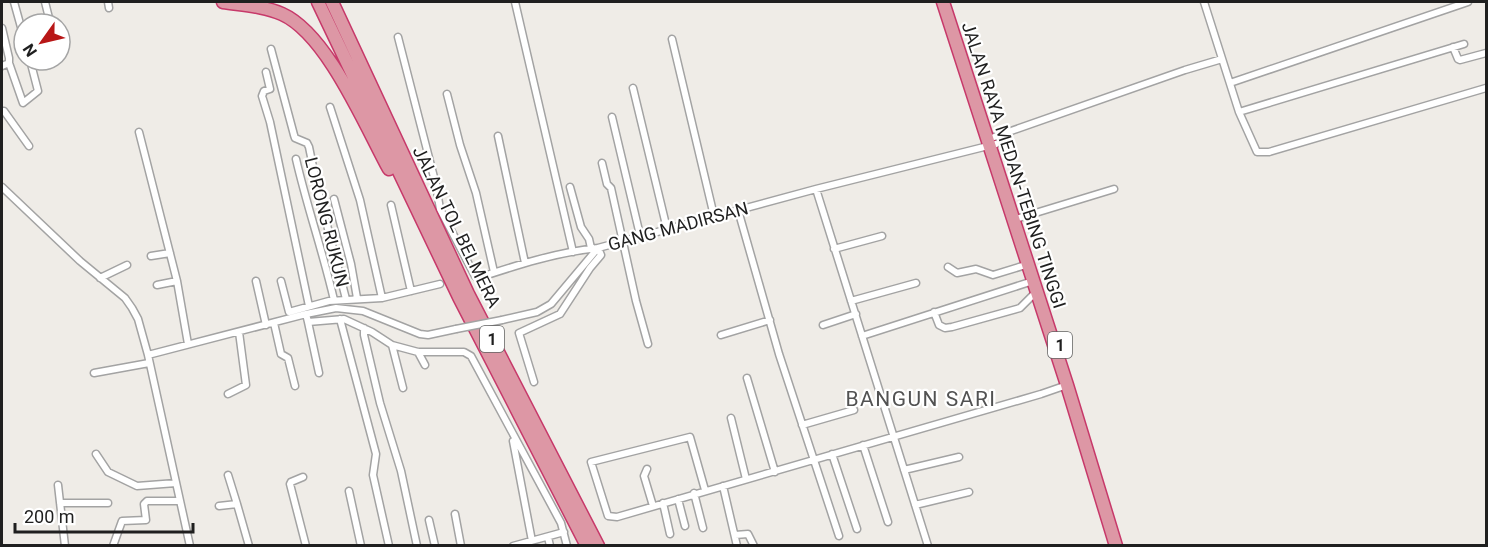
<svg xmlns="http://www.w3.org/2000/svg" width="1488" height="547" font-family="Roboto,sans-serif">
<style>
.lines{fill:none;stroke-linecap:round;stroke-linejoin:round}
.street-casing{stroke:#a3a3a3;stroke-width:9}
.highway-casing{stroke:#c7396a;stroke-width:15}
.street{stroke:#fff;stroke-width:6}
.highway{stroke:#dd97a5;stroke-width:12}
.street-bridge-casing{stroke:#a3a3a3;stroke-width:9;stroke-linecap:butt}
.street-bridge{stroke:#fff;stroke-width:6}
.labels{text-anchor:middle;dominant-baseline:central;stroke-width:4.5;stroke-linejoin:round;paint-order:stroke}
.shield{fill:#fff;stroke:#626262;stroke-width:1.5}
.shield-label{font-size:16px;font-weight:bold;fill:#1f1f1f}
.street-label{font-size:18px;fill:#1f1f1f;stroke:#fff}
.quarter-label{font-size:21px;letter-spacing:1.5px;fill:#525252;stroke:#fff}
</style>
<rect width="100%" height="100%" fill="#efece7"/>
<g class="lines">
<defs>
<path id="street" d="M14,2L24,38
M45,2L49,18
M108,2L109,8
M515,2L573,252
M1204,2L1239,112L1257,152H1269L1486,88
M2,28L9,58V63L2,66
M398,37L436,185L440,209L475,276L478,278C517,265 558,252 598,248L601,255L590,268L560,314L519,333L534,382
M672,39L714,216
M1453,47L1458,59L1460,60L1486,53
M271,49L294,135L295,138L307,143L309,147L317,186L346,299
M9,63L23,103L38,91L30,60
M266,72L270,89L264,91L262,96L270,122L309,306
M1230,83L1468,2
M633,88L667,229
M447,94L460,145L476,193L494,272
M330,107L360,200L382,298
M2,111H4L29,146
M1239,112L1464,44
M612,117L640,235
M139,132L177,281L188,344
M498,136L525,263
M994,137L1185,70L1222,59
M296,159C307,207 323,252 334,300
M602,163L607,184L611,188L636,301L648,344
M2,187L80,261L125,298L132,308L138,319L148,355L190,546
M570,187L581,227L589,239L591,248
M816,189L928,546
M334,199L351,264L357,298
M391,205L411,291
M738,210L779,354L839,536
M1019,218L1114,189
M834,249L882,236
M151,256L170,253
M948,267L957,273L976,269L993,275L1029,264
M100,278L127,265
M256,281L266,325
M281,281L289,312L329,301L382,298L440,284
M157,285L177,281
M851,301L916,283
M934,312L939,325L945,328L952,327L1020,308L1036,292
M306,314L308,322L344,319L372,332L392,345L418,352H464L471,356L561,523L567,546
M340,319L376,454L373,475L389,546
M502,320L537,312L551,304L598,248L816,189L996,144
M308,322L319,373
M274,323L281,354L288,358L295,386
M823,325L856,314
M364,328V335L380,403L401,471L417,546
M721,335L770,320
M862,336L1033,281
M392,345L403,388
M418,352L425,365
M148,355L306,314L336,308L363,311L420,334L428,335L456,329
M94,373L149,363
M747,378L775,472
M228,394L246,385L239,332
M731,418L746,479
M802,425L854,410
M513,441L532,541
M863,445L888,522
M96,454L108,472L137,486L176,483
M832,454L857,529
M647,469L644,476L653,506
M904,470L959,457
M228,475L237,504
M303,477L291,482L290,484L306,546
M58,485L65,546
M723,486L737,546
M705,490L690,437L591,462L608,516L617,517L1041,394L1067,385
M349,491L361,546
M694,493L703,528
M678,499L685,526
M60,503H108
M663,503L670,534
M915,505L969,492
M219,506L237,504L249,546
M455,514L461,546
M429,520L435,546
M735,535L748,534L754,546
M548,537L550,546
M113,546L122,521L146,520L144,504L147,501H180
M513,546L564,532"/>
<path id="highway" d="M223,2C243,5 264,6 282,14C327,34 365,125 389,169
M318,2L459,297L587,546
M332,2L468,294L598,546
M943,2L1067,385L1116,546"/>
</defs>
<!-- street casing -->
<use href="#street" class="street-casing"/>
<!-- highway casing -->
<use href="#highway" class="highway-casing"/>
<!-- street -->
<use href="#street" class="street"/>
<!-- highway -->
<use href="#highway" class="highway"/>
<defs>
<path id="street-bridge" d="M456,329L502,320"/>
</defs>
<!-- street-bridge casing -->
<use href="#street-bridge" class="street-bridge-casing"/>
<!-- street-bridge -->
<use href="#street-bridge" class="street-bridge"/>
</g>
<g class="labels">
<!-- shield labels -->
<g class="shield">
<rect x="480" y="326" width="24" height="26" rx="4.5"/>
<rect x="1048" y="332" width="24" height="26" rx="4.5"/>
</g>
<g class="shield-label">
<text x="492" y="339">1</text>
<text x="1060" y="345">1</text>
</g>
<!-- street labels -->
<g class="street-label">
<text transform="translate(1014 165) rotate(72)">JALAN RAYA MEDAN-TEBING TINGGI</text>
<text transform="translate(327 222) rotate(76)">LORONG RUKUN</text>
<text transform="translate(678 226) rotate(-15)">GANG MADIRSAN</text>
<text transform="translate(457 227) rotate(64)">JALAN TOL BELMERA</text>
</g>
<!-- quarter labels -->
<g class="quarter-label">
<text x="921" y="399">BANGUN SARI</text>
</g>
</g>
<!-- border -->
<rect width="1488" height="547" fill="none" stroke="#1f1f1f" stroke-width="6"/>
<!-- north arrow -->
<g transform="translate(42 42) rotate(236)"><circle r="28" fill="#ffffff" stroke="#a5a5a5" stroke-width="1.5"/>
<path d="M0-4.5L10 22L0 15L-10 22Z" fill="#b81717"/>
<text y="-9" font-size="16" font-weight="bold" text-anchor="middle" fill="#1f1f1f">N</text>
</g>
<!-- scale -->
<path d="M15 523v9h178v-9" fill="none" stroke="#1f1f1f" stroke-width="3"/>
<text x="24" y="523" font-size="18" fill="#1f1f1f" stroke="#ffffff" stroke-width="4.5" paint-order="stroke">200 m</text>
</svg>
